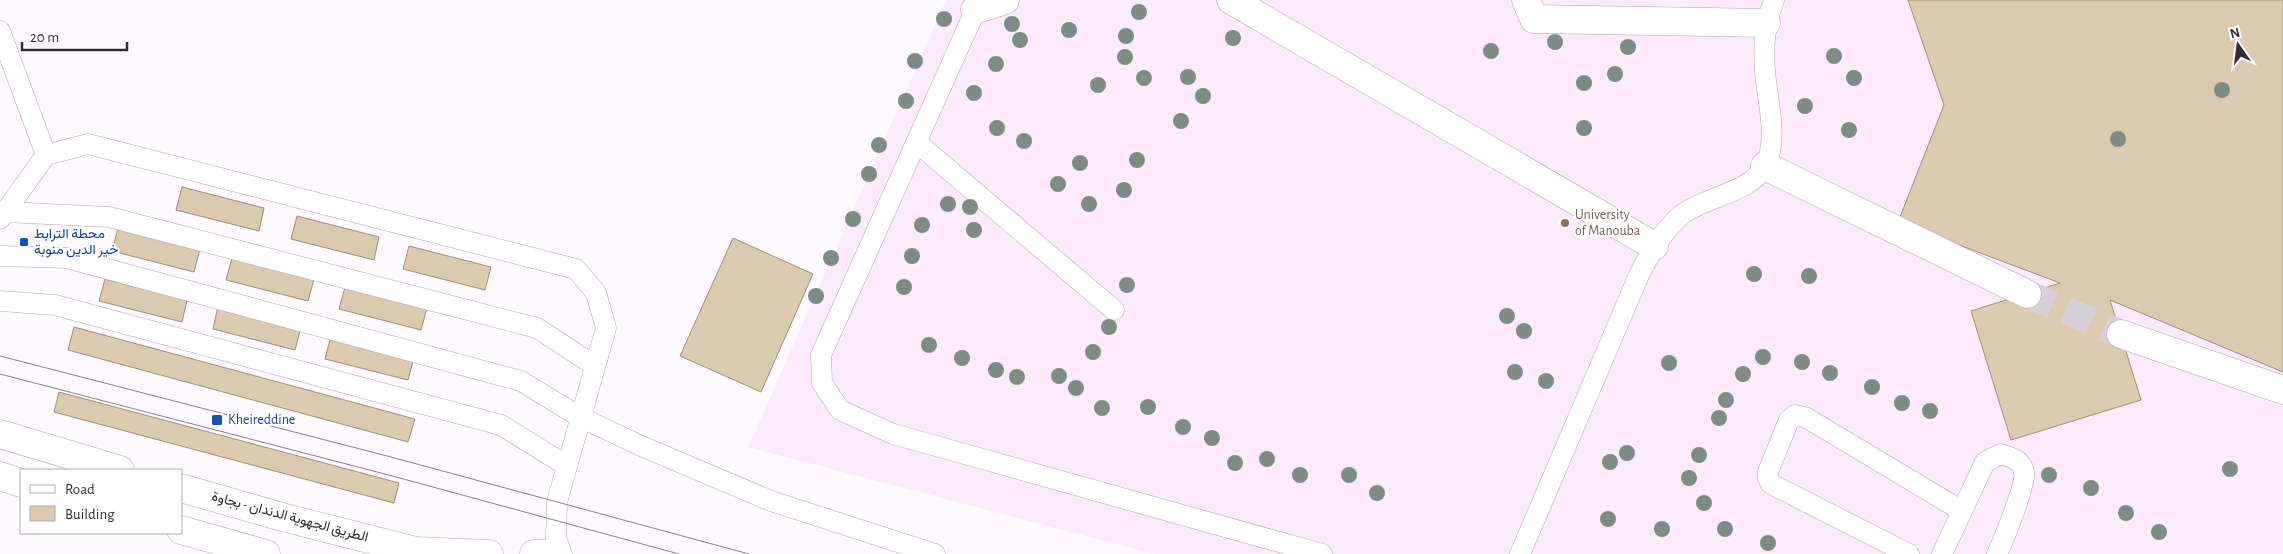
<svg xmlns="http://www.w3.org/2000/svg" width="2283" height="554" font-family="'Alegreya Sans',Vazirmatn,sans-serif">
<style>
.built{fill:#fdebfd}
.building{fill:#dbc9b0;stroke:#a08f77}
.lines{fill:none;stroke-linecap:round;stroke-linejoin:round}
.pedestrian-tunnel{stroke:#d6d1d6;stroke-width:28;stroke-dasharray:28 14;stroke-linecap:butt}
.service-casing{stroke:#b7a1b7;stroke-width:21}
.pedestrian-casing{stroke:#b7a1b7;stroke-width:29}
.secondary-casing{stroke:#b7a1b7;stroke-width:29}
.service{stroke:#fff;stroke-width:20}
.pedestrian{stroke:#fff;stroke-width:28}
.secondary{stroke:#fff;stroke-width:28}
.tram{stroke:#888188;stroke-width:1}
.tree{fill:#7d8d86}
.education-dot{fill:#8d6e63;stroke:#fff;stroke-width:2}
.transit-dot{fill:#1a4fb4;stroke:#fff;stroke-width:2}
.labels{text-anchor:middle;dominant-baseline:central;stroke-width:4;stroke-linejoin:round;paint-order:stroke}
.education-label{font-size:14px;fill:#785e54;stroke:#fff;text-anchor:start}
.transit-label{font-size:14px;fill:#164399;stroke:#fff;text-anchor:start}
.street-label{font-size:14px;fill:#342b34;stroke:#fff}
</style>
<rect width="100%" height="100%" fill="#fffaff"/>
<!-- built -->
<path class="built" d="M946,0H2283V554H1154L748,447Z"/>
<!-- building -->
<path class="building" d="M1908,0H2283V372L2110,300L2141,400L2011,440L1971,311L2060,283L1898,222L1944,105Z
M182,187L264,208L259,231L176,210Z
M297,216L379,237L374,260L291,239Z
M118,228L200,249L194,272L112,251Z
M733,238L813,274L761,392L680,356Z
M409,246L491,267L485,290L403,269Z
M232,258L314,279L308,301L226,280Z
M105,279L187,300L182,322L99,301Z
M345,287L427,308L421,330L339,309Z
M218,306L301,327L295,350L213,329Z
M74,327L415,419L408,442L68,350Z
M331,336L414,357L408,380L325,359Z
M59,392L399,483L394,503L54,412Z"/>
<g class="lines">
<!-- pedestrian-tunnel -->
<path class="pedestrian-tunnel" d="M2027,294L2121,334"/>
<defs>
<path id="service" d="M980,0L821,355L822,383L840,410L893,434L1322,554
M0,31L46,155
M916,142L1114,310
M5,212L109,217L537,328L595,366
M0,219L46,155L88,144L576,269L596,293L606,328L557,502L556,538L562,554
M0,256L67,258L521,381L580,417L639,445L771,501L935,554
M0,301L55,305L501,425L567,466
M1520,554L1639,275C1650,253 1662,232 1680,216C1703,197 1751,193 1765,166C1779,138 1767,100 1765,71C1763,44 1765,25 1774,0
M1909,554L1771,484L1768,478V472L1789,420L1795,415L1805,417L1962,511
M1942,554L1985,462L2001,454C2011,457 2022,460 2024,472C2027,483 2003,541 1997,554"/>
<path id="pedestrian" d="M1231,0L1654,246
M1526,0L1534,19L1766,23
M975,10L1005,0
M1765,166L2027,294
M2121,334L2283,390"/>
<path id="secondary" d="M0,434L120,470
M0,476L21,483
M181,488L282,517L416,551L489,554
M181,530L266,554
M534,554H545"/>
</defs>
<!-- service casing -->
<use href="#service" class="service-casing"/>
<!-- pedestrian casing -->
<use href="#pedestrian" class="pedestrian-casing"/>
<!-- secondary casing -->
<use href="#secondary" class="secondary-casing"/>
<!-- service -->
<use href="#service" class="service"/>
<!-- pedestrian -->
<use href="#pedestrian" class="pedestrian"/>
<!-- secondary -->
<use href="#secondary" class="secondary"/>
<!-- tram -->
<path class="tram" d="M0,356L391,457L749,554
M0,374L385,474L679,554"/>
</g>
<!-- trees -->
<g class="tree">
<circle cx="1139" cy="12" r="8"/>
<circle cx="944" cy="19" r="8"/>
<circle cx="1012" cy="24" r="8"/>
<circle cx="1069" cy="30" r="8"/>
<circle cx="1126" cy="36" r="8"/>
<circle cx="1233" cy="38" r="8"/>
<circle cx="1020" cy="40" r="8"/>
<circle cx="1555" cy="42" r="8"/>
<circle cx="1628" cy="47" r="8"/>
<circle cx="1491" cy="51" r="8"/>
<circle cx="1834" cy="56" r="8"/>
<circle cx="1125" cy="57" r="8"/>
<circle cx="915" cy="61" r="8"/>
<circle cx="996" cy="64" r="8"/>
<circle cx="1615" cy="74" r="8"/>
<circle cx="1188" cy="77" r="8"/>
<circle cx="1144" cy="78" r="8"/>
<circle cx="1854" cy="78" r="8"/>
<circle cx="1584" cy="83" r="8"/>
<circle cx="1098" cy="85" r="8"/>
<circle cx="2222" cy="90" r="8"/>
<circle cx="974" cy="93" r="8"/>
<circle cx="1203" cy="96" r="8"/>
<circle cx="906" cy="101" r="8"/>
<circle cx="1805" cy="106" r="8"/>
<circle cx="1181" cy="121" r="8"/>
<circle cx="997" cy="128" r="8"/>
<circle cx="1584" cy="128" r="8"/>
<circle cx="1849" cy="130" r="8"/>
<circle cx="2118" cy="139" r="8"/>
<circle cx="1024" cy="141" r="8"/>
<circle cx="879" cy="145" r="8"/>
<circle cx="1137" cy="160" r="8"/>
<circle cx="1080" cy="163" r="8"/>
<circle cx="869" cy="174" r="8"/>
<circle cx="1058" cy="184" r="8"/>
<circle cx="1124" cy="190" r="8"/>
<circle cx="948" cy="204" r="8"/>
<circle cx="1089" cy="204" r="8"/>
<circle cx="970" cy="207" r="8"/>
<circle cx="853" cy="219" r="8"/>
<circle cx="922" cy="225" r="8"/>
<circle cx="974" cy="230" r="8"/>
<circle cx="912" cy="256" r="8"/>
<circle cx="831" cy="258" r="8"/>
<circle cx="1754" cy="274" r="8"/>
<circle cx="1809" cy="276" r="8"/>
<circle cx="1127" cy="285" r="8"/>
<circle cx="904" cy="287" r="8"/>
<circle cx="816" cy="296" r="8"/>
<circle cx="1507" cy="316" r="8"/>
<circle cx="1109" cy="327" r="8"/>
<circle cx="1524" cy="331" r="8"/>
<circle cx="929" cy="345" r="8"/>
<circle cx="1093" cy="352" r="8"/>
<circle cx="1763" cy="357" r="8"/>
<circle cx="962" cy="358" r="8"/>
<circle cx="1802" cy="362" r="8"/>
<circle cx="1669" cy="363" r="8"/>
<circle cx="996" cy="370" r="8"/>
<circle cx="1515" cy="372" r="8"/>
<circle cx="1830" cy="373" r="8"/>
<circle cx="1743" cy="374" r="8"/>
<circle cx="1059" cy="376" r="8"/>
<circle cx="1017" cy="377" r="8"/>
<circle cx="1546" cy="381" r="8"/>
<circle cx="1872" cy="387" r="8"/>
<circle cx="1076" cy="388" r="8"/>
<circle cx="1726" cy="400" r="8"/>
<circle cx="1902" cy="403" r="8"/>
<circle cx="1148" cy="407" r="8"/>
<circle cx="1102" cy="408" r="8"/>
<circle cx="1930" cy="411" r="8"/>
<circle cx="1719" cy="418" r="8"/>
<circle cx="1183" cy="427" r="8"/>
<circle cx="1212" cy="438" r="8"/>
<circle cx="1627" cy="453" r="8"/>
<circle cx="1699" cy="455" r="8"/>
<circle cx="1267" cy="459" r="8"/>
<circle cx="1610" cy="462" r="8"/>
<circle cx="1235" cy="463" r="8"/>
<circle cx="2230" cy="469" r="8"/>
<circle cx="1300" cy="475" r="8"/>
<circle cx="1349" cy="475" r="8"/>
<circle cx="2049" cy="475" r="8"/>
<circle cx="1689" cy="478" r="8"/>
<circle cx="2091" cy="488" r="8"/>
<circle cx="1377" cy="493" r="8"/>
<circle cx="1704" cy="503" r="8"/>
<circle cx="2126" cy="513" r="8"/>
<circle cx="1608" cy="519" r="8"/>
<circle cx="1662" cy="529" r="8"/>
<circle cx="1725" cy="529" r="8"/>
<circle cx="2159" cy="532" r="8"/>
<circle cx="1768" cy="543" r="8"/>
</g>
<!-- markers -->
<circle class="education-dot" cx="1565" cy="223" r="5"/>
<g class="transit-dot">
<rect x="19" y="237" width="10" height="10" rx="2.5"/>
<rect x="211" y="414" width="12" height="12" rx="2.5"/>
</g>
<g class="labels">
<!-- education labels -->
<g class="education-label">
<text x="1575" y="215">University<tspan x="1575" dy="16">of Manouba</tspan></text>
</g>
<!-- transit labels -->
<g class="transit-label">
<text x="34" y="234">محطة الترابط<tspan x="34" dy="16">خير الدين منوبة</tspan></text>
<text x="228" y="420">Kheireddine</text>
</g>
<!-- street labels -->
<g class="street-label">
<text transform="translate(290 517) rotate(15)">الطريق الجهوية الدندان - بجاوة</text>
</g>
</g>
<!-- legend -->
<rect x="20" y="469" width="162" height="65" fill="#ffffff" stroke="#aeaaae"/>
<rect x="30" y="485" width="25" height="8" fill="#ffffff" stroke="#aeaaae"/>
<text x="65" y="494" font-size="15" fill="#342b34">Road</text>
<rect x="30" y="506" width="25" height="15" fill="#dbc9b0" stroke="#aeaaae"/>
<text x="65" y="519" font-size="15" fill="#342b34">Building</text>
<!-- north arrow -->
<g transform="translate(2238 45) rotate(346)" stroke="#ffffff" stroke-width="4" paint-order="stroke">
<path d="M0-4L9 19L0 12L-9 19Z" fill="#342b34"/>
<text y="-8" font-size="14" font-weight="bold" text-anchor="middle" fill="#342b34">N</text>
</g>
<!-- scale -->
<path d="M22 42v8h105v-8" fill="none" stroke="#342b34" stroke-width="2.5"/>
<text x="30" y="42" font-size="15" fill="#342b34" stroke="#ffffff" stroke-width="4" paint-order="stroke">20 m</text>
</svg>
